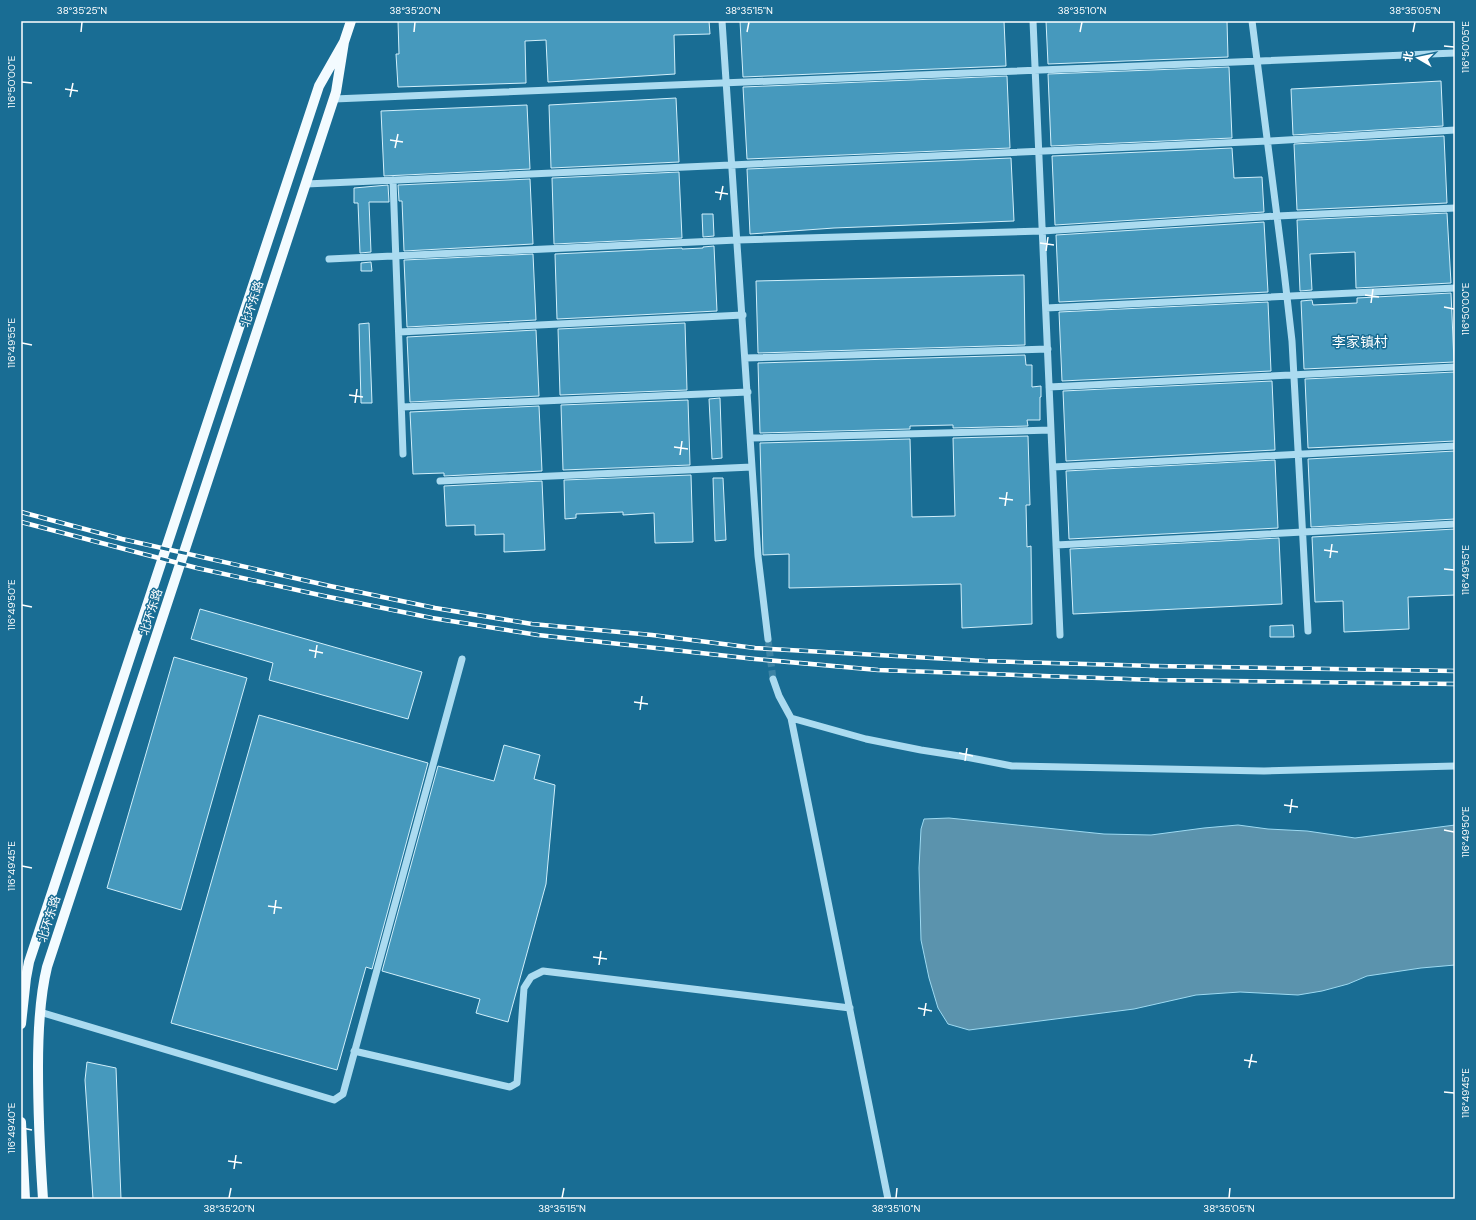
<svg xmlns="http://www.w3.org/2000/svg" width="1476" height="1220" font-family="'DM Sans','Noto Sans SC',sans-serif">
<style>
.water{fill:#5b93ad;stroke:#9ddaf2}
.building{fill:#4699bd;stroke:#d1effb}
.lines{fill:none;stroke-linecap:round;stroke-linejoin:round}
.minor-tunnel{stroke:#3c83a4;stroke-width:7;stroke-dasharray:7 3.5;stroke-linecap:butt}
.minor{stroke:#abdbf0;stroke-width:7}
.major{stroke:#f3fbff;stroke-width:10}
.rail-casing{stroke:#fff;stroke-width:4.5}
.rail{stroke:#196d94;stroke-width:3;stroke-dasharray:9;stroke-linecap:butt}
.ticks{fill:none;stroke:#fff;stroke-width:1.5}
.labels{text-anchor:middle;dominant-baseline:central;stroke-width:3;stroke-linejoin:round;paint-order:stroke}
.street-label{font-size:12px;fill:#fff;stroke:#196d94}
.quarter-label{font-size:14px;fill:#fff;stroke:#196d94}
.neatline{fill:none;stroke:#fff;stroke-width:1.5}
.ticks-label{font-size:10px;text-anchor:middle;fill:#fff}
</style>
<rect width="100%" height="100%" fill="#196d94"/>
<!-- water -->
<path class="water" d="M949,818L1104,834L1151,835L1204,828L1238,825L1268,829L1307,831L1355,838L1455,825V965L1421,968L1367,976L1348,984L1322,991L1298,995L1240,992L1196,995L1134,1009L969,1030L948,1024L938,1008L929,978L921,940L919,868L921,829L924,819Z"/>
<!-- building -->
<path class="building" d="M398,21H709L710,34L674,35L675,74L548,82L546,40L525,41L526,83L398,87L396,54H399Z
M740,21H1004L1006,66L743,77Z
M1046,21H1227L1228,57L1048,64Z
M1229,67L1232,138L1051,146L1048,74Z
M1007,76L1010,148L747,159L743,87Z
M1441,81L1443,126L1293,135L1291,89Z
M676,98L679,162L551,168L549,105Z
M527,105L530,169L384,176L381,111Z
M1444,136L1447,203L1297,210L1294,144Z
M1232,148L1234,178L1262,177L1264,212L1055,225L1052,156Z
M1011,158L1014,221L834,228L750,234L747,169Z
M679,172L682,238L554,244L552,178Z
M530,179L533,244L404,251L402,201H399L398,185Z
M388,185L389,202H369L371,252L360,253L358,203H354V188Z
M1447,213L1451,283L1356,288L1355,252L1310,254L1312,290L1300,291L1297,220Z
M702,214H713L714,236L703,237Z
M1264,222L1268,292L1059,302L1056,235Z
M714,246L717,311L557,319L555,254L682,248V249L703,248V247Z
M533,254L536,320L407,327L404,260Z
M371,262L372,271H361V263Z
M1024,275L1025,345L758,353L756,281Z
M1451,293L1454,362L1304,369L1301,301L1312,300L1313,305L1357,303V298Z
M1268,302L1271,371L1062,381L1059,312Z
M369,323L372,403H361L359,324Z
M685,323L687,390L560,395L558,329Z
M536,330L539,396L410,402L407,337Z
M1025,355L1026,365H1032V387L1041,386V397H1040V420H1027L1028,426L953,428V425L910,426V429L760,433L758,363Z
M1455,372V441L1308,448L1305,379Z
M1272,381L1275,450L1066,461L1063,391Z
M720,398L722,458L712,459L709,399Z
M688,400L690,465L563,470L561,405Z
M539,406L542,471L444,476V473L413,474L410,412Z
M1028,436L1030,505H1026L1027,547L1031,546L1032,624L962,628L961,584L789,588V554L763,555L760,443L910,439L912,517L955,516L953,438Z
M1455,451V519L1311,527L1308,459Z
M1275,460L1278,528L1069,539L1066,471Z
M691,475L693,542L655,543L654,513L623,515V512L576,514V518L565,519L564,480Z
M713,478H723L726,540L715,541Z
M542,481L545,550L504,552V534L475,535V525L446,526L444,486Z
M1455,529V595L1408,597L1409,629L1344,632L1343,601L1315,602L1312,537Z
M1279,538L1282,604L1073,614L1070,549Z
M200,609L422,672L408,719L269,680L273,663L191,639Z
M1293,625L1294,637H1270V626Z
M174,657L247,678L181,910L107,888Z
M259,715L428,763L372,969L366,967L337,1070L171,1023Z
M504,745L540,755L534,779L555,785L546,884L508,1022L476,1013L480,999L382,971L438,766L494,781Z
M87,1062L116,1068L121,1199H93L85,1080Z"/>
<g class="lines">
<!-- minor-tunnel -->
<path class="minor-tunnel" d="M768,639L773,679"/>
<!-- minor -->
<path class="minor" d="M722,21L758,556L768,639
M1033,21L1060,635
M1252,21L1284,271L1292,341L1308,631
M334,99C708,85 1081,67 1455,53
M393,180L403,454
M306,184L1268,141L1455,130
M329,259L737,240L1042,231L1277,216L1455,208
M1046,308L1455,288
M399,332L743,315
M745,358L1048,349
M1049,387L1455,367
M402,407L748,392
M750,438L1051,430
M1053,467L1455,446
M440,481L752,467
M1056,545L1455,524
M773,679L779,696L791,718
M40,1012L334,1100L343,1094L462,659
M354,1051L510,1087L517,1083L524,988L531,977L543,971L850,1008
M888,1199L791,718L866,739L921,750L966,757L1012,766L1264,771L1455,766"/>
<!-- major -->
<path class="major" d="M21,1024L26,978L29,962L319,86L344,42L351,21
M21,1122L25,1199
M43,1199C40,1155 38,1111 38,1067C38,1034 39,1000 47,967L336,92L344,42"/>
<defs>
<path id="rail" d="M21,512L122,539L330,586L435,608L532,624L652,635L755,648L985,661L1154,666L1455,671
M21,522L197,568L324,596L432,618L538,635L755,659L878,670L1155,680L1455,684"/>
</defs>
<!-- rail casing -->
<use href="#rail" class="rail-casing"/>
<!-- rail -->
<use href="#rail" class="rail"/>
</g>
<!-- ticks -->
<path class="ticks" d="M81,32L82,22M414,32L415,22M747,32L749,22M1080,32L1082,22M1413,32L1415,22M1444,46L1454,47M22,82L32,83M65,89L78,91M70,97L73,83M390,140L403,142M395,148L398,134M715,192L728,194M720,200L723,186M1040,243L1054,245M1046,251L1048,237M1365,295L1379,297M1371,303L1373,289M1444,307L1454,309M22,343L32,345M349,395L363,397M355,403L357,389M674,447L688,449M680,455L682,441M999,498L1013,500M1005,506L1007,492M1324,550L1338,552M1330,558L1332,544M1444,569L1454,570M22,605L32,607M309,650L323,653M315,658L317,645M634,702L648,704M640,710L642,696M959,753L973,756M965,761L967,748M1284,805L1298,807M1290,813L1292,799M1444,830L1454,832M22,866L32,868M268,906L282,908M274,914L276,900M593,957L607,959M599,965L601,951M918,1008L932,1011M924,1016L926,1003M1244,1060L1257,1062M1249,1068L1252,1054M1444,1092L1454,1093M22,1128L32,1130M228,1161L242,1163M234,1169L236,1155M229,1198L231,1188M562,1198L564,1188M896,1198L897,1188M1229,1198L1230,1188"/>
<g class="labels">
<!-- street labels -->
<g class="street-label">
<text transform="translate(252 304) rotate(-72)">北环东路</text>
<text transform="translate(151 612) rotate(-72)">北环东路</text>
<text transform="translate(49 919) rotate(-72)">北环东路</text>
</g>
<!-- quarter labels -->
<g class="quarter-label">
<text x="1360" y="342">李家镇村</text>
</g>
</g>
<!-- border -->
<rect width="1476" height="1220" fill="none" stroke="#196d94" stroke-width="44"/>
<!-- north arrow -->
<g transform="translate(1418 58) rotate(279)" stroke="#196d94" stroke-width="3" paint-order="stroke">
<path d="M0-3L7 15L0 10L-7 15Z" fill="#ffffff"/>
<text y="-6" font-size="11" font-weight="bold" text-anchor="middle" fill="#ffffff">北</text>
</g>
<rect x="22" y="22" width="1432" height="1176" class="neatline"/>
<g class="ticks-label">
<text x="82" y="14">38°35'25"N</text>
<text x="415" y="14">38°35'20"N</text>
<text x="749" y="14">38°35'15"N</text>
<text x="1082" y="14">38°35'10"N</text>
<text x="1415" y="14">38°35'05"N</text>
<text transform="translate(1465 47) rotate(-90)" y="4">116°50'05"E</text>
<text transform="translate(11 82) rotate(-90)" y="4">116°50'00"E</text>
<text transform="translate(1465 309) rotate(-90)" y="4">116°50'00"E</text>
<text transform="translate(11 343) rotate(-90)" y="4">116°49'55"E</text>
<text transform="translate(1465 570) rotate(-90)" y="4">116°49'55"E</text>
<text transform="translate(11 605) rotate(-90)" y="4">116°49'50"E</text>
<text transform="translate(1465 832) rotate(-90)" y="4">116°49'50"E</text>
<text transform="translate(11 866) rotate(-90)" y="4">116°49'45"E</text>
<text transform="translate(1465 1093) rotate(-90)" y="4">116°49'45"E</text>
<text transform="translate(11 1128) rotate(-90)" y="4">116°49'40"E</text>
<text x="229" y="1212">38°35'20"N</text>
<text x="562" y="1212">38°35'15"N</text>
<text x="896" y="1212">38°35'10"N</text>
<text x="1229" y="1212">38°35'05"N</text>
</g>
</svg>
